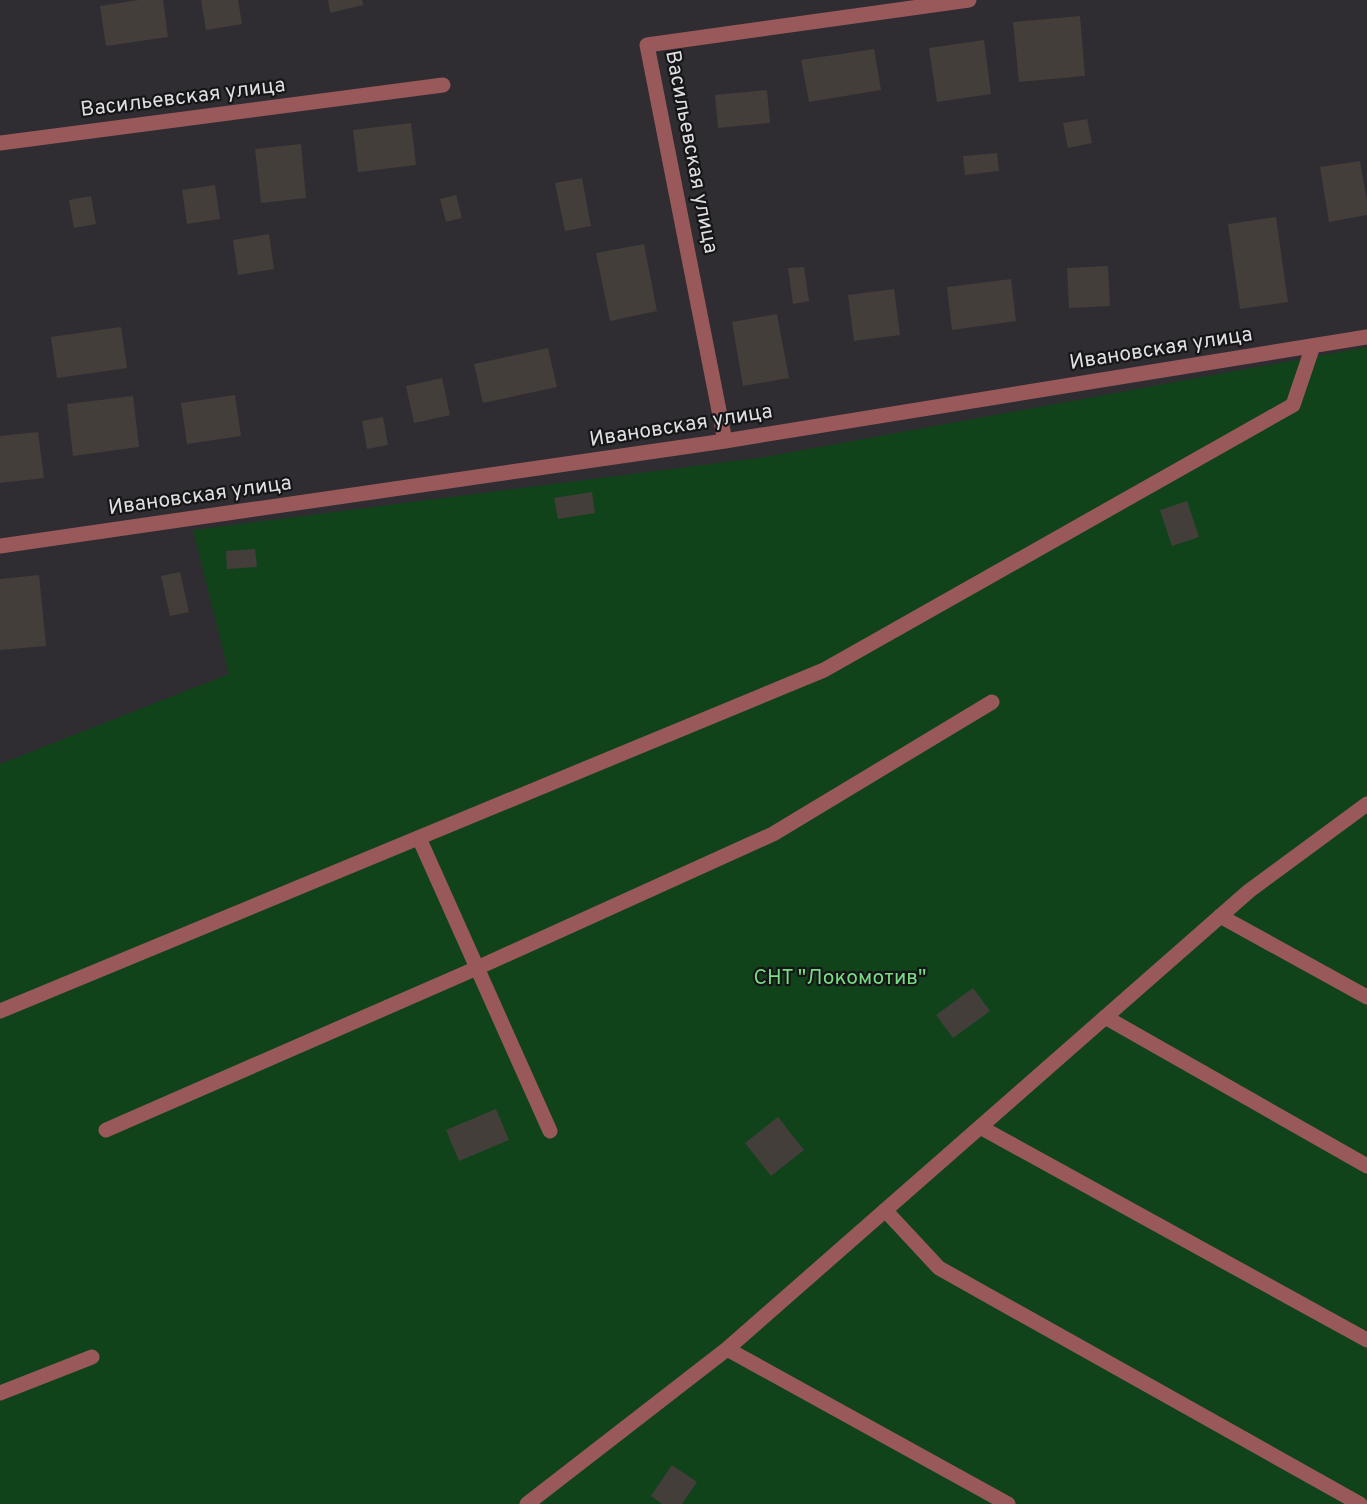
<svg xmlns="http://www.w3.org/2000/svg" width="1367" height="1504" font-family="Overpass,sans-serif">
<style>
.green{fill:#11431a}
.building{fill:#433e3a}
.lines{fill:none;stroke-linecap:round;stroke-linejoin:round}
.minor{stroke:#99595b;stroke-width:15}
.labels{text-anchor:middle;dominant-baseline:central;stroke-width:4.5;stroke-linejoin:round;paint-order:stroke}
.street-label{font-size:21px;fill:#dfdee1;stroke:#161518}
.park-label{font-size:21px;fill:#76dc82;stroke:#161518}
</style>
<rect width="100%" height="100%" fill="#2f2d32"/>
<!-- green -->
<path class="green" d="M1367,347V1504H0V764L229,674L193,530L765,457Z"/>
<!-- building -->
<path class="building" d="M139,0H163L168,37L106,46L100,6Z
M201,0H238L242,24L206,30Z
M328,0H362L363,5L330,13Z
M1080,16L1085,76L1019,82L1013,22Z
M984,40L991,94L937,102L929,48Z
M874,49L881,90L809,102L801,60Z
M767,90L770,123L718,128L715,95Z
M1087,119L1092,143L1068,148L1063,123Z
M411,123L416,165L358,172L353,130Z
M301,144L306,198L261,203L255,149Z
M997,153L999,171L965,175L963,156Z
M1360,161L1367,201V215L1329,222L1320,167Z
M582,178L591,226L565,231L555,183Z
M215,185L220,219L187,224L182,190Z
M456,195L462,218L446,222L440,199Z
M91,196L96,224L74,228L69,200Z
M1276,217L1288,302L1240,309L1228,224Z
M269,234L274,269L238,275L233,240Z
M644,244L657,311L610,321L596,253Z
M1108,266L1110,306L1069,308L1067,268Z
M804,267L809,301L793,304L788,268Z
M1011,279L1016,321L952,330L947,287Z
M894,289L900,335L854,341L848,295Z
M777,314L789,378L743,386L732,322Z
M121,327L127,368L57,378L51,337Z
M548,348L557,387L483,403L474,364Z
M442,378L450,415L414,423L406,386Z
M235,395L241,436L187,444L181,403Z
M133,396L139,447L73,456L67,404Z
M383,417L388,445L367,449L362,421Z
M38,432L44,478L0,483V436Z
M592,492L595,513L558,519L554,498Z
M1187,501L1199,537L1172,546L1160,510Z
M255,549L257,567L227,569L226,551Z
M180,572L189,612L170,616L161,576Z
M39,575L46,646L0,650V579Z
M973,988L990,1011L953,1038L936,1015Z
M496,1109L509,1140L459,1161L446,1130Z
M778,1117L804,1150L771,1176L745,1143Z
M672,1465L697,1482L682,1504H662L651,1496Z"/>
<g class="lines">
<!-- minor -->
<path class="minor" d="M0,143L443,85
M725,441L647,45L969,0
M0,546L725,441L1367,337
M419,838L550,1131
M1220,916L1367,997
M0,1011L824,670L1293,405L1313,346
M1105,1017L1367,1166
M980,1127L1367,1340
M106,1130L477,968L773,834L992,702
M885,1210L939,1268L1360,1504
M727,1349L1008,1504
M0,1393L92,1357
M527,1504L727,1349L1249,891L1367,804"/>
</g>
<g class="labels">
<!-- street labels -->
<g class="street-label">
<text transform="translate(183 98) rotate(-7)">Васильевская улица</text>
<text transform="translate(691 152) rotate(79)">Васильевская улица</text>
<text transform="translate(1161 349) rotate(-9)">Ивановская улица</text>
<text transform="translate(681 426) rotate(-9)">Ивановская улица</text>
<text transform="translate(200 496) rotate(-8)">Ивановская улица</text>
</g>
<!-- park labels -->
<g class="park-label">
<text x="840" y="978">СНТ "Локомотив"</text>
</g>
</g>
</svg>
